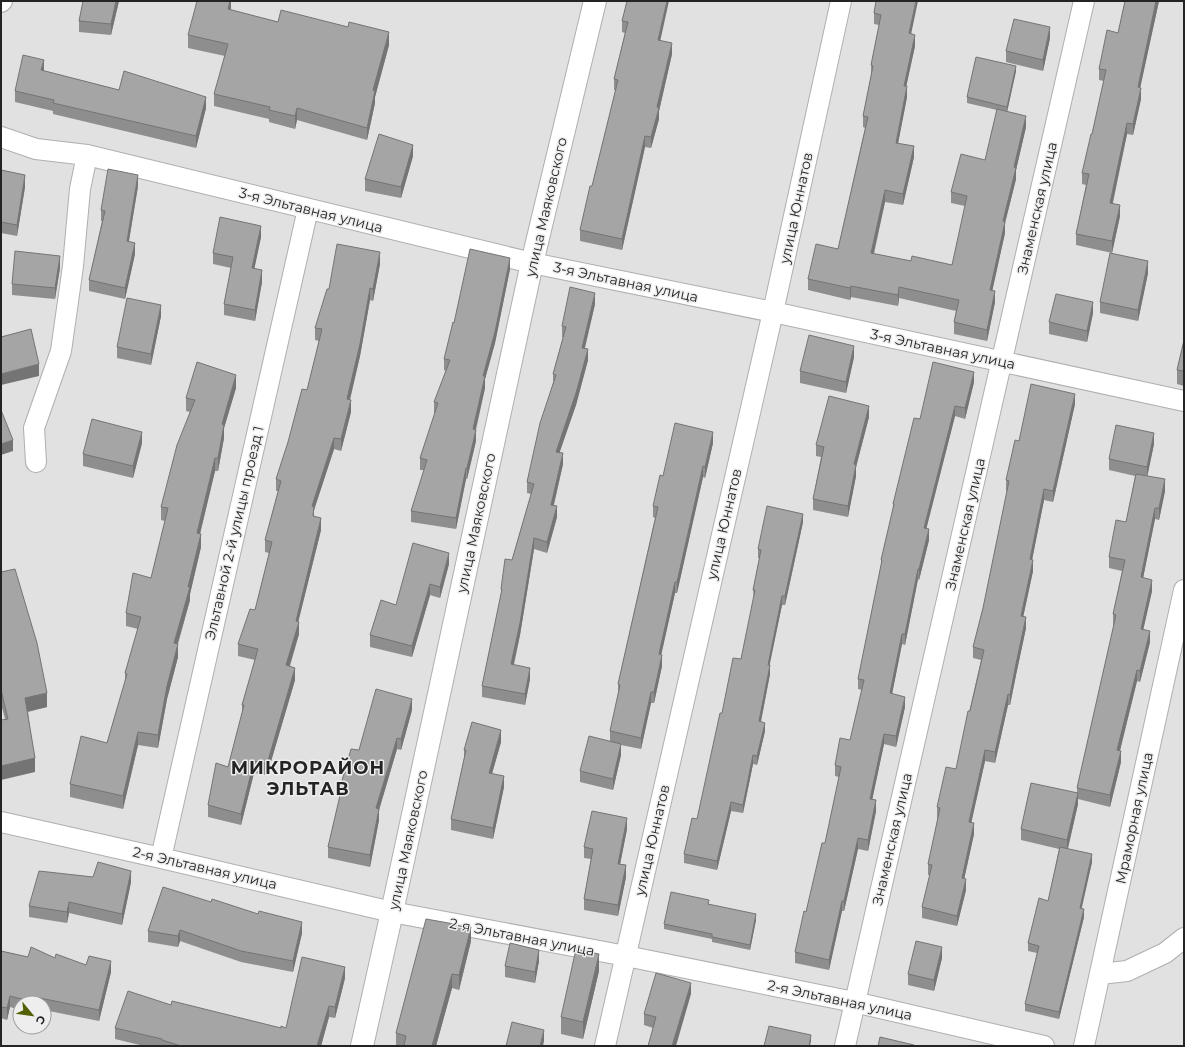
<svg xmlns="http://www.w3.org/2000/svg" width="1185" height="1047" font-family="Montserrat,sans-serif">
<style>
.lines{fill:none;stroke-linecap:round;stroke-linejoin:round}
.street-casing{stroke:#afafb0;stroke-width:22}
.secondary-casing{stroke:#afafb0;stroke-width:24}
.street{stroke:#fff;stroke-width:20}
.secondary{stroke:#fff;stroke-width:22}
.wall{fill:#8e8e8f}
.shaded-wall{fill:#747474}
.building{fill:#a5a5a6;stroke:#747474}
.labels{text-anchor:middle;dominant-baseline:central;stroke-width:3;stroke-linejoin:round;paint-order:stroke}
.street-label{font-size:14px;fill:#242425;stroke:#eeeeef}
.district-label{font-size:18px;font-weight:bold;letter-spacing:1px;fill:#242425;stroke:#eeeeef}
</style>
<rect width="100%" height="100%" fill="#e1e1e2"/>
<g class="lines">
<defs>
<path id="street" d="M1,2L2,1
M1,137L36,149L87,155L532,263L773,312L1184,401
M36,462L34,428L61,351L73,266L80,189L87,155
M1,822L161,858L392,912L626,956L854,1002L1044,1046
M161,858L308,209
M1100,974L1127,971L1165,953L1184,938
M605,1046L773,312L841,1
M845,1046L1084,1
M1084,1046L1184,590"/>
<path id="secondary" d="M362,1046L392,912L532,263L595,1"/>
</defs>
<!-- street casing -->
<use href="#street" class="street-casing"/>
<!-- secondary casing -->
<use href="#secondary" class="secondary-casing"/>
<!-- street -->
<use href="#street" class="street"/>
<!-- secondary -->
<use href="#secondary" class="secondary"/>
</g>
<!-- wall -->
<path class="wall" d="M119,1L111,35L79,32V21Z
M231,1V10L278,22L389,45L375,97V103L367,140L297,120L295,129L269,122V119L214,106V94L225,56L188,48V35Z
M627,1L672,54L659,111V119L651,148L645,147L622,250L580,241V230L592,186L616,90H614V79L625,33L622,32V21Z
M876,1L911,34L915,46L906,86L907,97L898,143L914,157L903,205L885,202L874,254L911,261L952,265L965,206L951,203V192L985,160L997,110L967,103V97L1016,71L1007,112L1026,127L1016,170V179L1005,223V233L992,291L995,302L987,341L954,334V322L956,311L899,298L898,306L851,297L850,300L808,290V279L838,249L865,128L863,127V116L871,76V65L879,25L874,24V13Z
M1125,1H1159L1140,87L1141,99L1133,135L1127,134L1113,203L1120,216L1112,253L1076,245V234L1086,185L1082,184V173L1092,134L1104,81L1099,80V69L1118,33Z
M1050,38L1043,71L1006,62V51Z
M44,71L119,90L206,108L196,148L53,114V111L15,102V91Z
M413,156L401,198L365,191V179Z
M1,170L25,187L17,236L1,233Z
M138,186L129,241L135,254L125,299L89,291V280L102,221H101V210Z
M261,237L254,269L262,282L255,321L224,315V304L231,268L213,264V253Z
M380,264L373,301L370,300L360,356L350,400L351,412L341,451L334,449L314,510V516L321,530L298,622L299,634L290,666L295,680L267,775L254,773L241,825L208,817V805L228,767L242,713V705L255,660L238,656V644L255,610L269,553L265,552V540L278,491H276V479L307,390L319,341L315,340V328L329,289Z
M60,268L55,299L12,295V284Z
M510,269L495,343L485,379V388L476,430V441L467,479H466L456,529L411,522V511L424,470H420V458L435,413H434V402L446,371L444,370V359L454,323Z
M1148,273L1138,321L1100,313V302Z
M595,304L585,348L588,360L576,405L559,452L563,464L554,505L557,517L547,553L534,549L520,635L514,665L530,679L525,705L482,697V686L501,594V589L512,560L531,494L527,493V482L553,383V374L563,337H562V326Z
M1093,313L1087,342L1049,334V322Z
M161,316L151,365L117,358V347Z
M1184,340V386L1177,384V370Z
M854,357L846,393L800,383V371Z
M974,382L965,419L955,416L926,529L929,540L919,580L918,579L905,645L902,644L892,694L905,707L896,747L884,744L872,800L876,811L868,851L858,849L844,911H842L829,970L795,963V952L825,843L839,777L835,776V765L850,740L862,690L858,689V679L881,566V560L893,509V504L920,419Z
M236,388L224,428V438L218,471H215L200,534L201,547L190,594V600L178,644V657L167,699L158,748L138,745L123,809L70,797V784L107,743L125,683V673L138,629L126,626V613L151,578L165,521L161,520V507L190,412L186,411V398Z
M1075,404L1053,502L1044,500L1032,560L1033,571L1023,617L1026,628L1016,675L1010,705H1008L995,763L985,761L971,823L974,834L964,879L966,890L957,926L922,918V907L930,875H928V864L938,818H937V807L956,769L981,660L973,658V647L983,608L1007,491H1006V480L1019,441Z
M869,417L856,467V476L848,517L813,510V499L821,457L816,456V445Z
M142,443L133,478L83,466V454Z
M713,443L705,478L703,477L677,593H675L661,654L662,666L654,703H651L641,749L621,745V755L613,790L580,782V771L610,741V731L618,696V684L655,518L653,517V506Z
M1154,444L1147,476L1165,491L1159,520L1155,519L1143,578L1152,591L1143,629L1150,642L1140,682L1137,681L1120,751L1121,762L1110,807L1078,799V804L1068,849L1092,862L1081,908L1084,917L1059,1019L1025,1011V1004L1037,953L1028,951V943L1048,901L1059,849L1021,840V829L1077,793V788L1114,625H1113V614L1122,571L1109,568V557L1126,522L1135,476L1109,470V459Z
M803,522L785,605H782L769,665L770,674L761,722L765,731L757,765L753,764L743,813L731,811L717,870L684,863V854L697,819L722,713L741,659L754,599L753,590L760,558H758V549Z
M449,564L440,598L430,595L412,657L370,647V635L396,605Z
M1,572L47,707L28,712L35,772L5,719L1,704Z
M412,710L401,750L397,749L379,810V820L370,867L328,858V847L339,801V791L359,750Z
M501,742L492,774L504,787L493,839L451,830V819L464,758V750Z
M627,829L620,864L626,877L618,916L584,910V899L591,859L584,858V847Z
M93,877L131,882L122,925L69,913L67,923L29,917V906Z
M163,887L302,933L293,972L241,962L180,941L178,947L148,942V931Z
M709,904L756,920L750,950L712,942V939L664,929V924Z
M471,941L459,990L452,988L436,1046H396V1033Z
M1,951L28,957L55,958L86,965L111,972L99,1021L44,1010V1003H20V1010L10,1007L7,1020L1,1018Z
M942,958L934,991L908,985V974Z
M539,961L535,983L505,977V966Z
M599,971L583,1039L561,1034V1017Z
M345,978L335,1018L329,1017L321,1046H144L115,1039V1028L171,1005L281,1028H286Z
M691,994L653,1028L644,1025V1014Z"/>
<!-- shaded-wall -->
<path class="shaded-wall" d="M116,1H119L111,35V24Z
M230,1H231V11L228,9Z
M667,1H669L658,51V40Z
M916,1H918L909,44V33Z
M1156,1H1159L1138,98V87Z
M1050,27V38L1043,71V60Z
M389,32V45L375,97V103L367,140V128L373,90Z
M915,35V46L904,97V86Z
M672,43V54L659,111V119L651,148V137L657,107Z
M44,60V71L41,82V70Z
M1016,66V71L1007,112V107Z
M907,86V97L896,154V143Z
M1141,88V99L1133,135V124Z
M206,97V108L196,148V136Z
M297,108V120L295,129V116Z
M1026,116V127L1016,170V179L1005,223V233L990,301V290L1003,221L1014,167Z
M1127,123V134L1110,214V203Z
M645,136V147L622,250V239Z
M413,145V156L401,198V187Z
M914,146V157L903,205V194Z
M25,175V187L17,236V225Z
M138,175V186L127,252V241Z
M885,190V202L871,264V253Z
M1120,205V216L1112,253V241Z
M261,226V237L252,280V268Z
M135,243V254L125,299V288Z
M380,252V264L373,301V289Z
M60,256V268L55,299V288Z
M510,258V269L495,343L485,379V388L473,440V429L483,376Z
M1148,261V273L1138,321V310Z
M262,270V282L255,321V310Z
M851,286V297L850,300V288Z
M899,287V298L898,306V295Z
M370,288V300L360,356L347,411V399Z
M995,291V302L987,341V330Z
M595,293V304L582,359V348Z
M1093,302V313L1087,342V331Z
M161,305V316L151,365V354Z
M854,346V357L846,393V382Z
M588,349V360L576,405L556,463V452Z
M39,364V376L1,385V374Z
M974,372V382L965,419V408Z
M236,375V388L224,428V438L218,471V458L222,424Z
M1075,394V404L1053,502V491Z
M351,400V412L341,451V439Z
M869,406V417L856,467V476L848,517V506L854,464Z
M955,406V416L924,538V528Z
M476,430V441L467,479V468Z
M142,432V443L133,478V466Z
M713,432V443L705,478V467Z
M1154,433V444L1147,478V467Z
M334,438V449L314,510V518L313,516L312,506Z
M13,440V451L1,455V444Z
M563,453V464L551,516V505Z
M215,458V471L197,546V533Z
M703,466V477L677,593V582Z
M466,468V479L456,529V518Z
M1165,479V491L1159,520V508Z
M1044,489V500L1030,570V559Z
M557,506V517L547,553V542Z
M1155,508V519L1141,588V577Z
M803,514V522L785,605V596Z
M321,518V530L296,631L299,622V634L286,677V665L296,621Z
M929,529V540L919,580V569Z
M201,534V547L190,594V600L174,656V643Z
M534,538V549L520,635L511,675V664Z
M449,553V564L440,598V587Z
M1033,560V571L1021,627V616Z
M918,569V579L905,645V634Z
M1152,580V591L1141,640V629Z
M675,582V593L659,665V654Z
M430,584V595L412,657V646Z
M782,596V605L768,673V665Z
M1026,617V628L1016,675L1010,705V695Z
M1150,631V642L1140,682V671Z
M902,634V644L890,704V693Z
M178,644V657L167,699L158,748V735L167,686Z
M662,655V666L654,703V692Z
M770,665V674L759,730V721Z
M295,668V680L267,775V764Z
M530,668V679L525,705V694Z
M1137,670V681L1117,762V750Z
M651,692V703L641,749V738Z
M47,693V707L25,712V698Z
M1008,694V705L995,763V752Z
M905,697V707L896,747V736Z
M412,699V710L401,750V739Z
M765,723V731L757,765V756Z
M501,730V742L489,784V773Z
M138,732V745L123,809V796Z
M884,734V744L870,810V799Z
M397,738V749L379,810V820L370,867V855L376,808Z
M621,744V755L613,790V779Z
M985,750V761L969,833V822Z
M1121,751V762L1110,807V795Z
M753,755V764L743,813V805Z
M35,758V772L1,780V766Z
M254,761V773L241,825V814Z
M504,776V787L493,839V828Z
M1078,793V804L1067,851V840Z
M876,800V811L868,851V840Z
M731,802V811L717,870V861Z
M627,818V829L618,875V864Z
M974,823V834L962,889V878Z
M858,838V849L844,911V901Z
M1092,854V862L1080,916V908Z
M626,865V877L618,916V905Z
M131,871V882L122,925V914Z
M966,879V890L957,926V916Z
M842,901V911L829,970V960Z
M69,902V913L67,923V912Z
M1084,909V917L1059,1019V1012Z
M756,914V920L750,950V945Z
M302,922V933L293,972V961Z
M471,927V941L459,990V975Z
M180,930V941L178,947V936Z
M942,947V958L934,991V980Z
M539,950V961L535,983V972Z
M599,954V971L583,1039V1022Z
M111,961V972L99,1021V1010Z
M345,967V978L335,1018V1007Z
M452,974V988L436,1046H432Z
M691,983V994L676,1046H672Z
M10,996V1007L7,1020V1008Z
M329,1006V1017L321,1046H317Z
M544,1030V1041L543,1046H540Z
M811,1035V1041L810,1046H809Z"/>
<!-- building -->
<path class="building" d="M83,1H116L111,24L79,21Z
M197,1H230L228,9L278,22L281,10L348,27L349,22L389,32L373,90L375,91L367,128L297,108L295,116L269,110L270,107L214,94L228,44L188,35Z
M627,1H667L658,40L672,43L657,107L659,108L651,137L645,136L622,239L580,230L590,186H592L618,80L614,79L628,22L622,21Z
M876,1H916L909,33L915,35L904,86H907L896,143L914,146L903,194L885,190L871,253L911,261L912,256L952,265L967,196L951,192L961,154L985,160L997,109L1026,116L1014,167L1016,168L1003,221L1005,222L990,290L995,291L987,330L954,322L959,300L899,287L898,295L851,286L850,288L808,279L816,244L838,249L868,117L863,116L873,66L871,65L881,15L874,13Z
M1125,1H1156L1138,87L1141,88L1133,124L1127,123L1110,203L1120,205L1112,241L1076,234L1089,174L1082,173L1091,134H1092L1106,70L1099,69L1107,30L1118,33Z
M1014,19L1050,27L1043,60L1006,51Z
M23,55L44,60L41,70L119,90L124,71L206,97L196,136L53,103L54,100L15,91Z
M976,57L1016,66L1007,107L967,97Z
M379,134L413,145L401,187L365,179Z
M108,169L138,175L127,241L135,243L125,288L89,280L105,211L101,210Z
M1,170L25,175L17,225L1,222Z
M220,217L261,226L252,268L262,270L255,310L224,304L233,257L213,253Z
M337,244L380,252L373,289L370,288L360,344L347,399L351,400L341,439L334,438L312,506L314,507L313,516L321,518L296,621L299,622L286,665L295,668L267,764L254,761L241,814L208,805L216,763L228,767L244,705H242L258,649L238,644L250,609L255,610L272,542L265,540L281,481L276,479L288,442L302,389L307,390L322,329L315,328L327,289H329Z
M470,249L510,258L495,332L483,376H485L473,429L476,430L467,468H466L456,518L411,511L427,460L420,458L438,403L434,402L450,360L444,359L453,322L454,323Z
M15,251L60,256L55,288L12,284Z
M1110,253L1148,261L1138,310L1100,302Z
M570,287L595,293L582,348L588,349L576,393L556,452L563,453L551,505L557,506L547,542L534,538L520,623L511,664L530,668L525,694L482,686L502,589H501L505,559L512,560L534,484L527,482L540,423L556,375L553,374L566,327L562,326Z
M1056,294L1093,302L1087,331L1049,322Z
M127,298L161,305L151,354L117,347Z
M31,329L39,364L1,374V337Z
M809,335L854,346L846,382L800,371Z
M1184,340V371L1177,370Z
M197,362L236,375L222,424L224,425L218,458H215L197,533L201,534L188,587H190L174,643L178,644L167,686L158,735L138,732L123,796L70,784L81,736L107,743L127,674L125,673L141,617L126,613L133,573L151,578L168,508L161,507L177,445L195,400L186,398Z
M933,362L974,372L965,408L955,406L924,528L929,529L919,569H918L905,634H902L890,693L905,697L896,736L884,734L870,799L876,800L868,840L858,838L844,901H842L829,960L795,952L804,911L806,912L822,843H825L841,767L835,765L840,738L850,740L864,680L858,679L882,560H881L894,504H893L914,418L920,419Z
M1031,384L1075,394L1053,491L1044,489L1030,559L1033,560L1021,616L1026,617L1016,664L1010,695L1008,694L995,752L985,750L969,822L974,823L962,878L966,879L957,916L922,907L932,865L928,864L940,808L937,807L946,767L956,769L968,711H970L984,650L973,647L983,608L1009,481L1006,480L1015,440L1019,441Z
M829,396L869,406L854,464L856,465L848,506L813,499L824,447L816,445Z
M1,410L13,440L1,444Z
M92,419L142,432L133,466L83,454Z
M675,423L713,432L705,467L703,466L677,582H675L659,654L662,655L654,692H651L641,738L610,731L620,685L618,684L658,507L653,506L660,475L663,476Z
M1116,425L1154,433L1147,467L1109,459Z
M1136,474L1165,479L1159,508H1155L1141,577L1152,580L1141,629L1150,631L1140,671L1137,670L1117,750L1121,751L1110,795L1077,788L1116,615L1113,614L1125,560L1109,557L1116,520L1126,522Z
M767,506L803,514L785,596H782L768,665H770L759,721L765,723L757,756L753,755L743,805L731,802L717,861L684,854L692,818L697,819L720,713H722L733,658L741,659L755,590H753L761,550L758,549Z
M413,543L449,553L440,587L430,584L412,646L370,635L381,600L396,605Z
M15,569L37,643L47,693L25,698L35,758L1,766V720L8,719L1,690V572Z
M376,689L412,699L401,739L397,738L376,808L379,809L370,855L328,847L341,791H339L351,749L359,750Z
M472,722L501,730L489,773L504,776L493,828L451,819L466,750H464Z
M589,736L621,744L613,779L580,771Z
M1031,783L1078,793L1067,840L1021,829Z
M592,811L627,818L618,864L626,865L618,905L584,899L593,849L584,847Z
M1060,847L1092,854L1080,908L1084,909L1059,1012L1025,1004L1039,946L1028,943L1039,898L1048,901Z
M98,862L131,871L122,914L69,902L67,912L29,906L39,871L93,877Z
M163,887L211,902L212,899L258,914L259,911L302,922L293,961L241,951L180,930L178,936L148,931Z
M671,892L709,900L708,904L756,914L750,945L712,937V934L664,924Z
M426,919L471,927L459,975L452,974L432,1046H404L406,1036L396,1033Z
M916,941L942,947L934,980L908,974Z
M510,943L539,950L535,972L505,966Z
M31,947L55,958L56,954L86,965L89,956L111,961L99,1010L35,997L34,1002L10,996L7,1008L1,1007V951L28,957Z
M576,949L599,954L583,1022L561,1017Z
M302,957L345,967L335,1007L329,1006L317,1046H181L162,1040V1039L115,1028L128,991L171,1005L172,1001L281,1028V1026L286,1028Z
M656,973L691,983L672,1046H648L656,1017L644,1014Z
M512,1022L544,1030L540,1046H506Z
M769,1026L811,1035L809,1046H764Z
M880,1037L914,1045V1046H878Z"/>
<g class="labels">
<!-- street labels -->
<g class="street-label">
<text transform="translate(546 207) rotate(-77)">улица Маяковского</text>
<text transform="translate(796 208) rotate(-78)">улица Юннатов</text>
<text transform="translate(1037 208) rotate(-77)">Знаменская улица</text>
<text transform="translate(311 210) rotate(14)">3-я Эльтавная улица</text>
<text transform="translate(626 282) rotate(12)">3-я Эльтавная улица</text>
<text transform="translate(943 349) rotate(12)">3-я Эльтавная улица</text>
<text transform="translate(476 523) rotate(-78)">улица Маяковского</text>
<text transform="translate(724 524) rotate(-77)">улица Юннатов</text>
<text transform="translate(965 524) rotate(-77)">Знаменская улица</text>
<text transform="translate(234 533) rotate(-77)">Эльтавной 2-й улицы проезд 1</text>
<text transform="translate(1134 818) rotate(-78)">Мраморная улица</text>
<text transform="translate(892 839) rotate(-77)">Знаменская улица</text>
<text transform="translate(408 840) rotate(-78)">улица Маяковского</text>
<text transform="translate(652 840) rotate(-77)">улица Юннатов</text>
<text transform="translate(205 868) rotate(13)">2-я Эльтавная улица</text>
<text transform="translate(522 937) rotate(11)">2-я Эльтавная улица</text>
<text transform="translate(840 1000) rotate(12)">2-я Эльтавная улица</text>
</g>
<!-- district labels -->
<g class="district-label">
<text x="308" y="768">МИКРОРАЙОН<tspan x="308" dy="21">ЭЛЬТАВ</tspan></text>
</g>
</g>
<!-- border -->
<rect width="1185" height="1047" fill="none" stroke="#242425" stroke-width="4"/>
<!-- north arrow -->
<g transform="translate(32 1015) rotate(119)"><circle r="19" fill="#eeeeef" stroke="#9d9d9e"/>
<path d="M0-3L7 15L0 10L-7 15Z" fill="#536001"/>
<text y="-6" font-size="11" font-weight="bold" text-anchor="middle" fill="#242425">С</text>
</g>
</svg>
